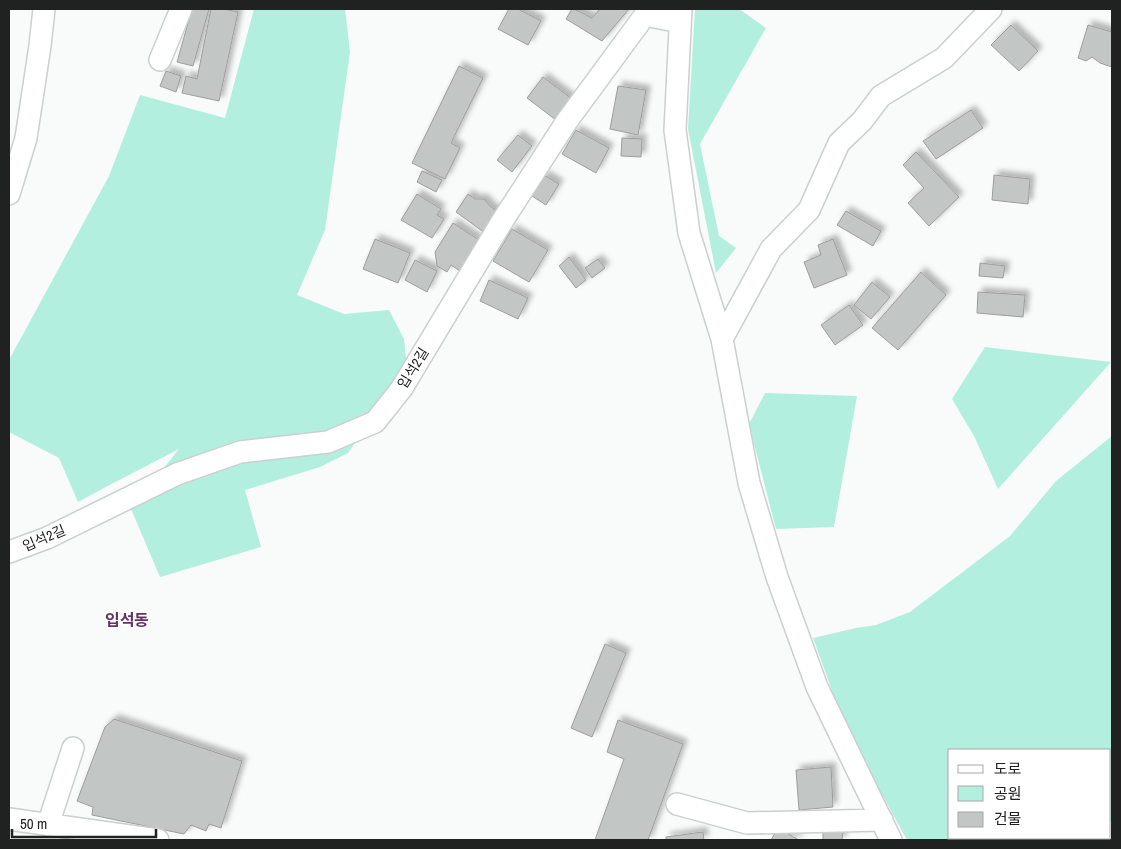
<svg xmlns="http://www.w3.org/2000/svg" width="1121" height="849" font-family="'Archivo Narrow','Noto Sans KR',sans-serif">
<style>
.green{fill:#b2efdf}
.building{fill:#c2c6c5;stroke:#9b9e9d;filter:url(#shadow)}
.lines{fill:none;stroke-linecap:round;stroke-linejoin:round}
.minor-casing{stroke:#cbcfce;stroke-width:24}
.minor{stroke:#fff;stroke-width:21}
.labels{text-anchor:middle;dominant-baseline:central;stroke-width:4;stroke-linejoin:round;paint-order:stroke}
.street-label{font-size:14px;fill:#202221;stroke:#fff}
.quarter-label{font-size:16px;font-weight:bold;fill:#643466;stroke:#fff}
</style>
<defs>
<filter id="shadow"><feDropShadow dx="4.5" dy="-4.5" stdDeviation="2.5" flood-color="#0004"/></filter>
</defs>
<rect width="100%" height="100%" fill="#f8fbfa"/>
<!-- green -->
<path class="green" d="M254,9H345L350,52L325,230L297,295L344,314L389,310L404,339L407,369L348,453L320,467L245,490L261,547L160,577L131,509L179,449L102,489L78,502L59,458L9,432V360L109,176L140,95L225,118Z
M695,9H739L766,28L700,144L719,236L736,248L716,273L688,129Z
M985,347L1111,362L998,489L974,436L952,399Z
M765,393L857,396L834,527L776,529L749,424Z
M1112,436V822L1110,821V750H950V838H966L965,840H907L846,729L813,638L856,628L876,625L910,612L1010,536L1056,481Z"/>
<!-- building -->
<path class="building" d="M192,9H209L193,66L177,62Z
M211,9H224L238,12L219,101L182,93L186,76L197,79Z
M509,9H518L541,21L528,45L498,29Z
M572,9H574L592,18L600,9H629L602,41L566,19Z
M1011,25L1038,51L1019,71L991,45Z
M1088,25L1112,32V67L1100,63L1092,57L1086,61L1078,58Z
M459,66L483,78L451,143L460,148L445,179L412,163Z
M166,71L181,76L176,92L160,86Z
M543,77L572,99L556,120L527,98Z
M618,86L646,90L638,135L610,129Z
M971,110L983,128L936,159L923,141Z
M576,130L609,148L596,173L562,154Z
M518,135L532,146L512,172L497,160Z
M622,138L642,139L641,157L621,156Z
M916,152L959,197L929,226L908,203L924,188L903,165Z
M422,171L442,180L436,192L417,182Z
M544,175L559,184L546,205L532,196Z
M994,175L1030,179L1028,204L992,200Z
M417,194L441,209L437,215L444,219L432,238L401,220Z
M468,194L475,199H484L490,206L499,213L485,233L456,212Z
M846,211L881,231L873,246L837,225Z
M453,223L479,240L460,271L451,265L447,272L437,266L435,252Z
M512,229L548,250L529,282L493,261Z
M375,239L410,253L398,283L363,269Z
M833,239L847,275L814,288L804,262L821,255L818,245Z
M569,257L586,280L576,288L559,266Z
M598,259L605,268L592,278L585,268Z
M415,260L437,271L427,292L405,280Z
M980,263L1005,266L1003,278L979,276Z
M921,272L946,295L898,350L872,328Z
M489,280L528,298L518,319L480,301Z
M872,282L890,297L871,319L854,305Z
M978,292L1025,295L1023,317L977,313Z
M849,305L863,325L835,345L821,325Z
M605,644L626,653L592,737L571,728Z
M114,719L242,761L221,828L209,824L206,831L191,825L184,834L92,815L93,807L77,801L105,727Z
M618,720L683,744L648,840H595L624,759L607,752Z
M831,767L833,807L799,810L796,770Z
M778,828L799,840H771Z
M823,829L843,830L842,840H823Z
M703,832L704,840H666V837Z"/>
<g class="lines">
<defs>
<path id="minor" d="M681,9L675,130L689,233L722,339L749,483L777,577L817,687L891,840
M160,60L181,9
M9,194L26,138L40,46L44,9
M722,339L771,249L809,210L839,143L862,121L881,96L944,58L991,9
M9,552L47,538L177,474L240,452L328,442L375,422L402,388L503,220L567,121L645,15L680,22
M677,804L747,823L882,820
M9,819L158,840
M48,825L73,748"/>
</defs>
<!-- minor casing -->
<use href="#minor" class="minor-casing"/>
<!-- minor -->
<use href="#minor" class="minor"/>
</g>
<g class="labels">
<!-- street labels -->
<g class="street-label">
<text transform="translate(413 368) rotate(-58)">입석2길</text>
<text transform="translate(44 538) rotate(-23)">입석2길</text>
</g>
<!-- quarter labels -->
<g class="quarter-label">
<text x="127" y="620">입석동</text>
</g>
</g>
<!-- border -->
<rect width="1121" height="849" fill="none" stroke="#202221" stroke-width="20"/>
<!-- legend -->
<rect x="948" y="749" width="162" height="90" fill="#ffffff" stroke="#a6a7a6"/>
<rect x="958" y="765" width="25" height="8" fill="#ffffff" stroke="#a6a7a6"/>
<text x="994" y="774" font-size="15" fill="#202221">도로</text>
<rect x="958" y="786" width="25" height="15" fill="#b2efdf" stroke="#a6a7a6"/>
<text x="994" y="799" font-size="15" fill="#202221">공원</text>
<rect x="958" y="812" width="25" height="15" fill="#c2c6c5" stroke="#a6a7a6"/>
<text x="994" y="824" font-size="15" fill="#202221">건물</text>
<!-- scale -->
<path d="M12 829v8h144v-8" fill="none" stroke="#202221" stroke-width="2.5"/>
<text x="20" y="829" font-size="15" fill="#202221" stroke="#ffffff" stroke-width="4" paint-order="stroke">50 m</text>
</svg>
